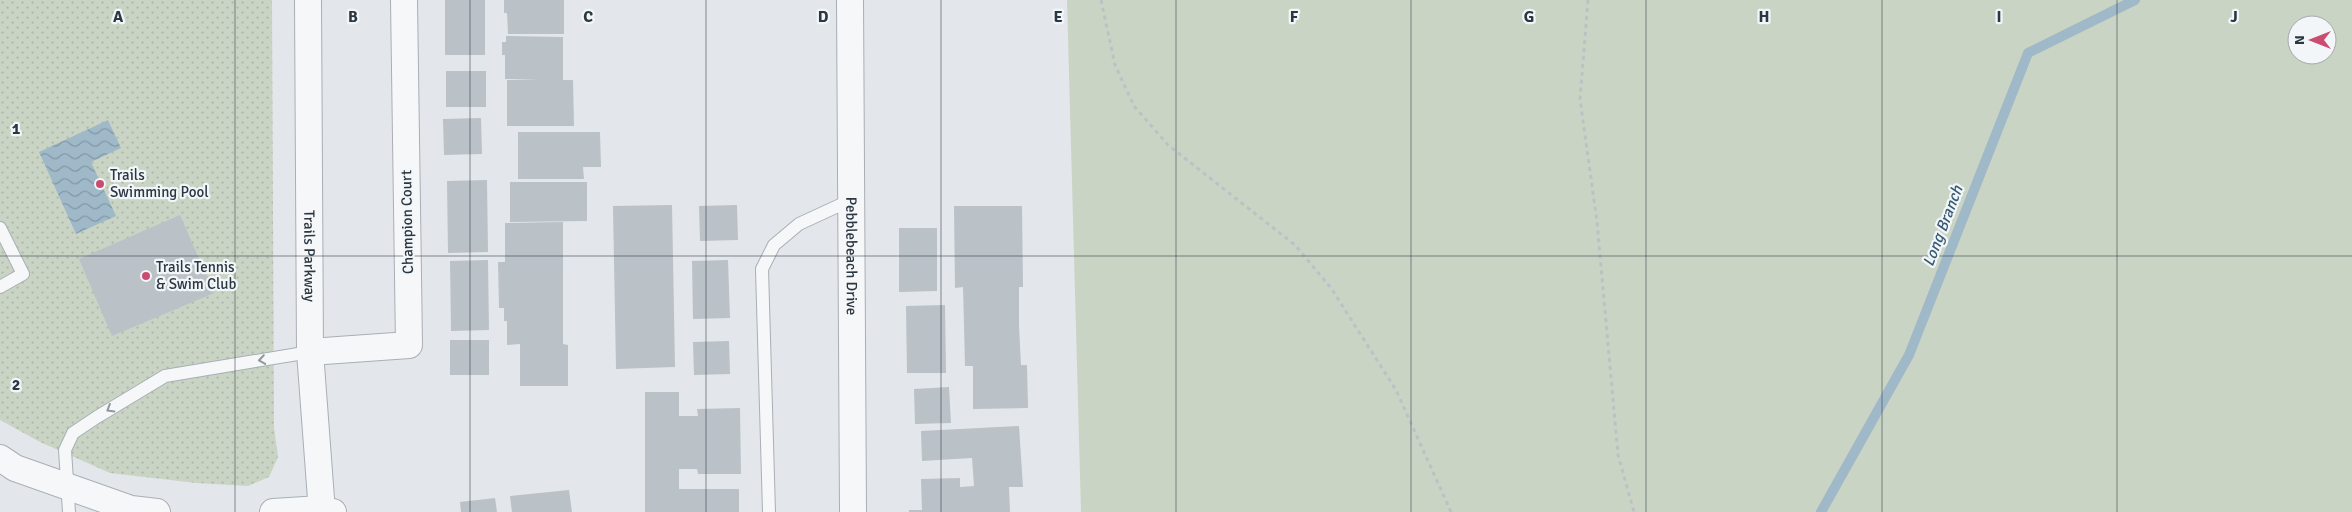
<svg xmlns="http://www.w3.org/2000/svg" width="2352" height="512" font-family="Signika,sans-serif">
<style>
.grass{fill:#cad4c4;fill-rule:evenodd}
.park{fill:url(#park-dots)}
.water{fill:url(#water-waves)}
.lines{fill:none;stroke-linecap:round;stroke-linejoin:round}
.stream{stroke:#9fb9c9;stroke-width:10}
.building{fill:#bac1c7}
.lane-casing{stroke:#a8afb5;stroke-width:14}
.street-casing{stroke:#a8afb5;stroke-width:28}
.path{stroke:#bdc1c6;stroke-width:3;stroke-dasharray:4 4;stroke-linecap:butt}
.lane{stroke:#f6f7f9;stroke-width:12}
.street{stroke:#f6f7f9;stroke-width:26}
.oneway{stroke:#90979e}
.grid{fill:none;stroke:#2b3742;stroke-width:1;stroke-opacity:0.55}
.poi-dot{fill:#ca4d71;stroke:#f3f6f8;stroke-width:2}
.labels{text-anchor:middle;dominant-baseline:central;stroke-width:4.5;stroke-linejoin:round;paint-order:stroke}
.poi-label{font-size:15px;fill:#2b3742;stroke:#f3f6f8;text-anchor:start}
.street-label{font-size:15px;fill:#2b3742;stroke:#f3f6f8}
.water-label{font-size:16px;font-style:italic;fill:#365b75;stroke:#f3f6f8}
.grid-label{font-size:16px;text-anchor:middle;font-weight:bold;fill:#2b3742;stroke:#f3f6f8;stroke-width:4.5;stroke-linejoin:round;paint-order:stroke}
</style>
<defs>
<pattern id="park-dots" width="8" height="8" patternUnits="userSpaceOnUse" patternTransform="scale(1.25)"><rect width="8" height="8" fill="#cad4c4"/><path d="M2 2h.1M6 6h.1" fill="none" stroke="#aeb7aa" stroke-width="1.8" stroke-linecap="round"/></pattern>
<pattern id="water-waves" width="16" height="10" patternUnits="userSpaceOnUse" patternTransform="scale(1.25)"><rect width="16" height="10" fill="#9fb9c9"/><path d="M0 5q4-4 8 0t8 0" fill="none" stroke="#8297a5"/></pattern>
</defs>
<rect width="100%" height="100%" fill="#e3e7eb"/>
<!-- grass -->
<path class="grass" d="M1067,0H2352V512H1081ZM2297,25H2327V55H2297Z"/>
<!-- park -->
<path class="park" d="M0,0H272L274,427L278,457L269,477L248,486L196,483L110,473L40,442L0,420Z"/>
<!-- water -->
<path class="water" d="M108,120L121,148L91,162L116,216L76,234L39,152Z"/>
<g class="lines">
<!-- stream -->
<path class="stream" d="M1821,512L1909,355L2028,53L2135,0"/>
</g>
<!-- building -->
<path class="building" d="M445,0H485V55H445Z
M504,0H564V34H508L507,13H504Z
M506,36L563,37V80H573L574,126H507V80L540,79H505V55H502V42H506Z
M446,71H486V107H446Z
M481,118L482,154L444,155L443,119Z
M518,132H600L601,167H583L584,179H518Z
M487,180L488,252L448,253L447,181Z
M510,182H587V221L510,222Z
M672,205L675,367L616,369L613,206Z
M737,205L738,240L700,241L699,206Z
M954,206H1022L1023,287H1019V326L1021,365H1027L1028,408L973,409V366H965L963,287L955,288Z
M180,215L214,293L112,336L79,259Z
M563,222V344L568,345V386H520V344L507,345V321H504V308H499L498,262H505V223Z
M899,228H937V291L899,292Z
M488,260L489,330L451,331L450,261Z
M728,260L730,318L693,319L692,261Z
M945,305L946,373H907L906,306Z
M450,340H489V375H450Z
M729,341L730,374L694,375L693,342Z
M949,387L951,423L915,424L914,389Z
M645,392H679V416H698L697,409L740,408L741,474H698L697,469H679V489H739V512H645Z
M1019,426L1023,487H1009L1010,512H909V510H922L921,479L960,478V487L974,486L972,458L922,461L921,431Z
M569,490L572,512H512L510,496Z
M495,498L497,512H461L460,502Z"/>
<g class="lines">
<defs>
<path id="lane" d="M0,228L23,274L0,287
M69,512L65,450L73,433L97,417L165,376L310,352
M769,512L762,269L774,245L799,224L851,200"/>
<g id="street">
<path id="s1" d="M308,0L310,352L322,512"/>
<path id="s2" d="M850,0L853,512"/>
<path d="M310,352L409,345L404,0"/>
<path d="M0,458L15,468L131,509L157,512"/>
<path d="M273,512L321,509L333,512"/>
</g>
</defs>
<!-- lane casing -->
<use href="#lane" class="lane-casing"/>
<!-- street casing -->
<use href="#street" class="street-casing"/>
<!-- path -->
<path class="path" d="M1101,0L1115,65L1134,106L1168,145L1295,245L1331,288L1396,390L1451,512
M1588,0L1580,99L1597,222L1618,455L1634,512"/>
<!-- lane -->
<use href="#lane" class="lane"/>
<!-- street -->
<use href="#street" class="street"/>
</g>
<!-- one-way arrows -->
<defs><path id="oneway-chevron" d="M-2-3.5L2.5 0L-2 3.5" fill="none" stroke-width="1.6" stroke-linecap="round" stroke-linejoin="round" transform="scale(1.25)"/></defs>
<g class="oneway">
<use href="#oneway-chevron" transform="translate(262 360) rotate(171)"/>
<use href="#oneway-chevron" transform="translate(110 409) rotate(149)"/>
</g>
<!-- grid -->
<path class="grid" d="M235,0V512M470,0V512M706,0V512M941,0V512M1176,0V512M1411,0V512M1646,0V512M1882,0V512M2117,0V512M0,256H2352"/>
<!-- markers -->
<g class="poi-dot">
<circle cx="100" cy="184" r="5"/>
<circle cx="146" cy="276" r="5"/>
</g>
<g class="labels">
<!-- poi labels -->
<g class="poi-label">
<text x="110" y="175">Trails<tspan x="110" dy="17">Swimming Pool</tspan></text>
<text x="156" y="267">Trails Tennis<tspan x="156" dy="17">&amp; Swim Club</tspan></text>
</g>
<!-- street labels -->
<g class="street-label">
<text transform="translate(407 222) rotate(-91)">Champion Court</text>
<text stroke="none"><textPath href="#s1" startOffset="256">Trails Parkway</textPath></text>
<text stroke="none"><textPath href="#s2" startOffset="256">Pebblebeach Drive</textPath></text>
</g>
<!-- water labels -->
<g class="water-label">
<text transform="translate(1943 226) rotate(-69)">Long Branch</text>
</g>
</g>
<g class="grid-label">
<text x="118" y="22">A</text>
<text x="353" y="22">B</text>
<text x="588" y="22">C</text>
<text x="823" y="22">D</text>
<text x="1058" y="22">E</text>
<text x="1294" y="22">F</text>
<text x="1529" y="22">G</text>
<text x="1764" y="22">H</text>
<text x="1999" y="22">I</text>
<text x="2234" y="22">J</text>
<text x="16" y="134">1</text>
<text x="16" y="390">2</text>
</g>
<!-- north arrow -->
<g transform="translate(2312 40) rotate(270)"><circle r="24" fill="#f3f6f8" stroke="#a3aaaf"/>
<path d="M0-4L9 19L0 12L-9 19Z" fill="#ca4d71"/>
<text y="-8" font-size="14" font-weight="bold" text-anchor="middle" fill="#2b3742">N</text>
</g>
</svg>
